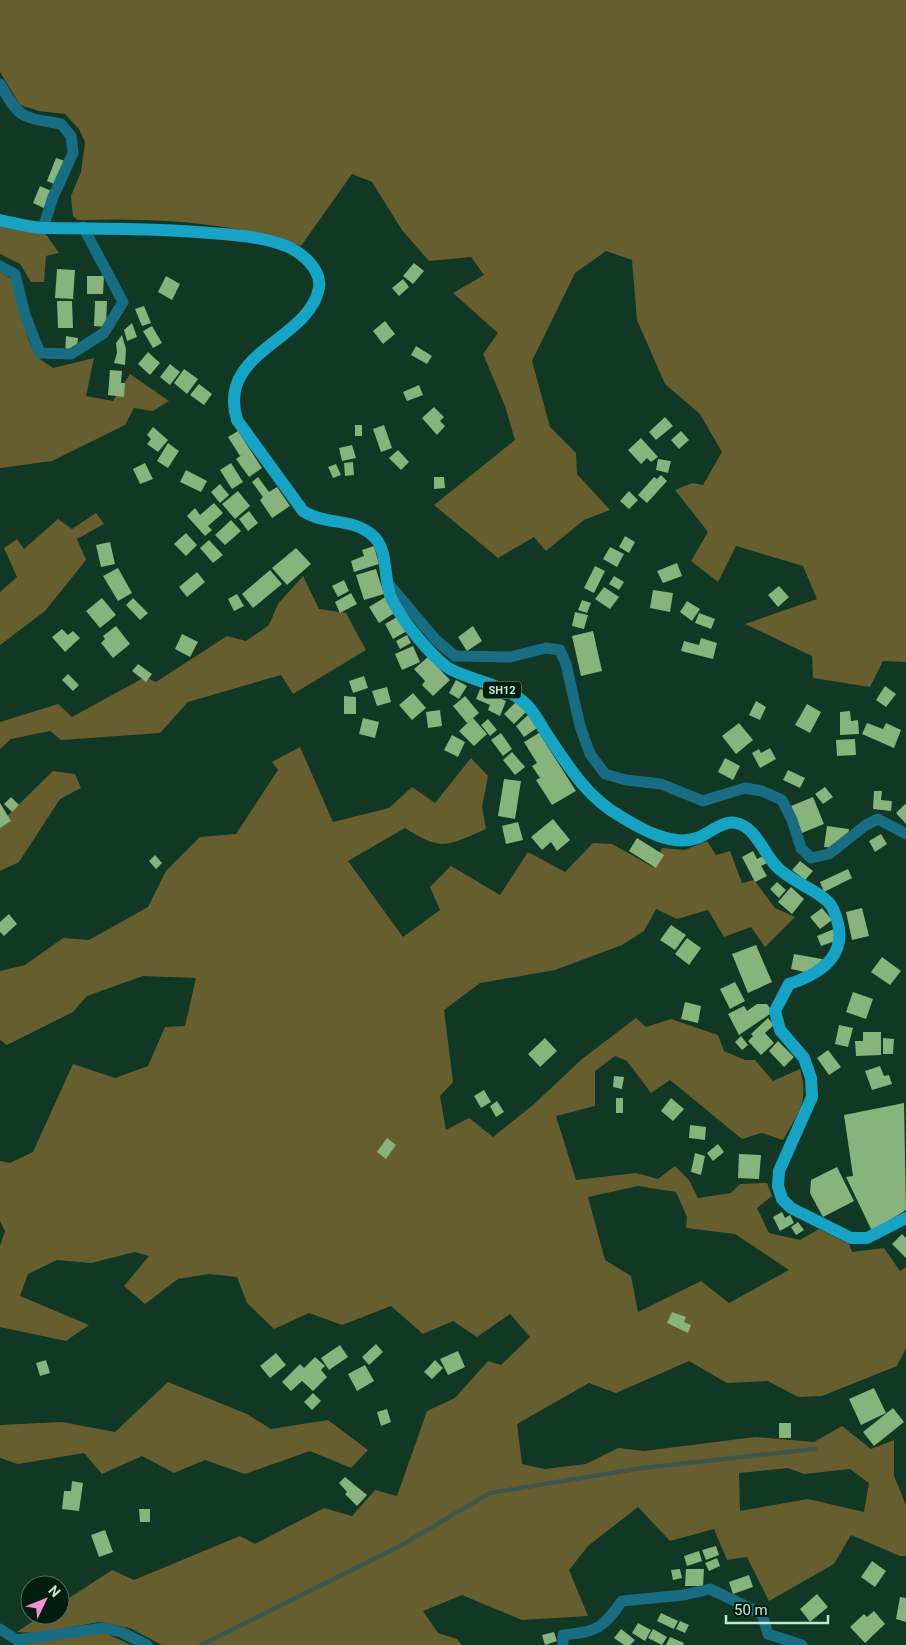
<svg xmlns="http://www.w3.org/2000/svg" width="906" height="1645" font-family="Roboto,sans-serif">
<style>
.forest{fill:#675e2f;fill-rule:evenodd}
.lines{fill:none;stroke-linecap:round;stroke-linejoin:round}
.stream{stroke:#3f574a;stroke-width:4.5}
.building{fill:#88b37c}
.street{stroke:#186d82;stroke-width:11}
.primary{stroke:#17a4c4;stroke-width:12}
.labels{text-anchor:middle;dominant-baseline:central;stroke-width:5;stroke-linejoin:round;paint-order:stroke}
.shield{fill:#011d0f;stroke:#89aa97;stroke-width:1}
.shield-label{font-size:11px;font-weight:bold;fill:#c3e6d1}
</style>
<rect width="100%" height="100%" fill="#113725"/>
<!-- forest -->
<path class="forest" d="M0,0H906V662L883,661L870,687L813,678L812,656L745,624L817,599L803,566L736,546L718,582L691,561L708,532L675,490L692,483L703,485L722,452L700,414L665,384L637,320L632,260L606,251L575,273L532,361L550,427L576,453L577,474L610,510L584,520L546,551L534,537L498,558L434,505L515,440L505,406L483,354L498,333L453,293L484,275L471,257L429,261L402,230L372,182L352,174L301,246C230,221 153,218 78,220L73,216L71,196L81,172L85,142L79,129L65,114L39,111L20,105L0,72Z
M0,226L43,230L59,253L46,256L44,282H31L20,264L0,254Z
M0,272L13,280L28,339L37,357L53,368L94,358L86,396L113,401L130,374L169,401L153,411L134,408L125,425L52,461L0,468Z
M96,513L104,524L77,539L86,560L45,611L0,645V592L17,577L4,548L17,539L24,549L58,519L72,529Z
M303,576L319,609L346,613L366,650L293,694L281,675L188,702L160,733L61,740L50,731L11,739L0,749V722L58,704L72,717L145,677L156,682L227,636L246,641L269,625L278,604Z
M300,747L333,822L389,808L412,787L435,803L471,758L488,776L482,807L486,829C446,846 443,852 405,828L348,861L403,937L440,910L430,887L451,866L500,895L528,852L565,872L593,843L612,844L653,867L662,848L685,850L707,841L716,855L730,851L742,883L754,880L775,908L795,917L765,947L751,927L724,937L708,910L677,919L656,909L644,931L622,945L555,970L480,983L444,1010L453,1082L440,1096L446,1130L469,1118L493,1137L533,1105L582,1059L636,1018L646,1027L671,1019L718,1035L724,1051L745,1060H755L773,1081L800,1069C809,1103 799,1111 783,1140L762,1133L742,1139L670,1080L651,1093L627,1061L615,1056L595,1071V1106L556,1116L576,1180L636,1173L658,1179L675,1166L689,1180L698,1198L731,1193L740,1184L767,1183L772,1196L757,1208L769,1233L800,1240L819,1229L849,1244L852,1252L884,1248L900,1271L906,1267V1348L897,1366L822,1396L798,1397L768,1381L727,1383L689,1361L616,1393L589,1383L517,1424L522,1464L545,1469L586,1464L618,1448L644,1451L755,1437L814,1442L842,1426L871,1449L894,1440V1476L906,1505V1556H900L851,1535L834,1564L769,1601L747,1557L727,1560L714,1529L670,1541L638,1507L588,1546L569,1570L588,1616L522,1620L462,1595L423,1611L438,1633L457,1639L462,1645H162L130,1628L99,1622L37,1633L17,1632L42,1615H60V1604L112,1570L134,1580L240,1536L255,1544L324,1508L352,1516L375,1490L397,1496L427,1411L455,1398L488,1361L501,1365L530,1337L510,1314L477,1337L453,1321L423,1334L391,1306L342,1325L309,1313L274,1329L247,1303L237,1277L209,1274L178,1279L145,1304L124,1286L149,1256L135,1252L91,1263L57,1260L28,1274L20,1296L89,1325L66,1341L0,1327V1246L5,1231L0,1221V1161L10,1163L33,1152L73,1064L115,1078L148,1066L165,1027L185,1026L196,978L143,976L87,996L73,1012L7,1045L0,1040V971L25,965L63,938L89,940L148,907L166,871L200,837L236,834L278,770L272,762ZM638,1186L676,1192L687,1217L686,1228L735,1234L789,1270L729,1303L701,1281L638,1312L631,1276L605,1260L588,1197ZM788,1468L804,1474L850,1469L869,1483L864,1512L808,1499L740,1511L739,1473Z
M53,771L75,774L81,788L60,799L19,862L0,871V823Z
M168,1382L247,1414L271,1429L328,1420L368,1450L351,1468L310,1451L245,1474L205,1460L174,1473L142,1456L102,1474L84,1453L18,1464L0,1458V1425L62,1422L115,1432Z
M105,1633L131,1645H23L80,1635Z"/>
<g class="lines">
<!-- stream -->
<path class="stream" d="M201,1645L400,1546L490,1493L642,1468L815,1449"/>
</g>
<!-- building -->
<path class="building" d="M56,158L65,161L56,185L47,181Z
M40,186L56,193L48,210L33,203Z
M414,263L424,271L413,284L403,276Z
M57,269L75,270L73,299L55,298Z
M87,276H104L103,294H87Z
M166,276L180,284L172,300L158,292Z
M403,279L409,287L399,296L392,288Z
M57,301H72L73,328H58Z
M95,301H107L106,327L94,326Z
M144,306L151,323L142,326L135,309Z
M385,321L395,334L383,344L373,331Z
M132,323L137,337L127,341L124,330Z
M152,326L162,343L153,348L143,331Z
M122,335L126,349L125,365L114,363L117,353L116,343Z
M66,336L78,338L76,354L65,353Z
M416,346L432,356L427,364L411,355Z
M148,352L160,363L150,375L138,364Z
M170,364L180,372L170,385L160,377Z
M184,369L198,379L187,394L174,383Z
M110,370L122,371L121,383H125L124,397L108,395Z
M199,384L212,394L204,405L190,395Z
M419,385L423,395L407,401L403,392Z
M434,407L444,417L440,421L445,426L437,435L422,418Z
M665,417L673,426L656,440L649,432Z
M355,425H362V436H355Z
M384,425L392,448L381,452L373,429Z
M153,427L168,440L158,452L147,444L151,439L147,435Z
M238,431L262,468L249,477L236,459L246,452L240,456L228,437Z
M681,431L689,440L679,449L671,440Z
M641,438L658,457L651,462L647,458L641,464L628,450Z
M168,443L179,451L168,468L157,461Z
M352,445L356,458L342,461L339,448Z
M398,450L409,462L401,470L389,458Z
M658,459L671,461L668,473L656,470Z
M353,462L354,475L345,476L344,463Z
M145,463L153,479L140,484L133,469Z
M231,463L243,482L232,489L220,470Z
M336,464L341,475L333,478L328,467Z
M186,470L207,481L201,492L180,482Z
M661,475L667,481L647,503L638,495L654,477L657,479Z
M258,477L269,492L277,487L290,506L272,518L260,500L263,497L252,482Z
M434,477H444L445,488L434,489Z
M220,484L229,495L220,503L211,492Z
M238,491L250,506L235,519L222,504Z
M629,491L638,500L629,509L620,501Z
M214,503L223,513L208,526L212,530L205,536L187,516L195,508L200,515Z
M249,511L258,523L248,531L239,519Z
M231,520L241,531L225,545L215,535Z
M186,533L197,545L186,556L174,544Z
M625,536L635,542L629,553L619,547Z
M209,540L223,555L213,563L200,548Z
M110,542L115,564L101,567L96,545Z
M374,546L379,564L354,572L351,561L364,556L362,550Z
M610,547L624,554L617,567L603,559Z
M296,548L311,564L287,585L272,568Z
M677,563L682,576L663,583L657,571Z
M595,566L605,571L594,593L584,588Z
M118,568L132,593L118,601L103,576Z
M376,569L384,594L364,600L356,575Z
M270,570L282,584L253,608L242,594Z
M197,572L205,582L187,597L179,587Z
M614,576L624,582L619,590L609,584Z
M344,580L349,591L338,597L332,586Z
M779,586L789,597L778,607L768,595Z
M604,587L619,597L610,609L595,599Z
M653,590L673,593L670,612L650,608Z
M351,593L357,604L340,613L335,602Z
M237,594L244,606L234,611L228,599Z
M387,596L396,612L379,623L369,607Z
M102,598L116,615L100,628L86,611Z
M133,598L148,613L140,620L126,605Z
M582,600L591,603L587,613L578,610Z
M687,601L700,609L692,621L680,612Z
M575,612L588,615L584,629L572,626Z
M699,613L715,619L711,629L695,623Z
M399,616L407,631L393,639L385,624Z
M116,626L130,644L113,658L101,643L105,639L103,636Z
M473,626L482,641L467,651L458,637Z
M62,629L68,635L73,631L80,638L65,652L52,637Z
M593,631L602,671L581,676L572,636Z
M182,634L198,642L190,657L175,649Z
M407,635L411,643L400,649L396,641Z
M701,638L717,643L713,659L681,651L684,641L699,645Z
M413,646L420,662L402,670L395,654Z
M428,657L450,680L433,696L422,685L425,681L414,669Z
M138,664L152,674L146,682L132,671Z
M68,674L79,685L73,691L62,680Z
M364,676L368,688L353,693L349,681Z
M456,680L467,686L459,699L449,693Z
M885,686L896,694L886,707L876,700Z
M387,687L391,702L377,706L372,691Z
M480,689L506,701L500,716L488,710L490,705L476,699Z
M413,693L426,708L412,720L399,705Z
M344,696L356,697V714H344Z
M465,696L479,713L467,723L453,706Z
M756,701L766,707L760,720L749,715Z
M516,702L526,712L514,724L504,714Z
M807,704L821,712L810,733L795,725Z
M440,710L442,726L428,728L426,712Z
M850,711L851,721L858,720L859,734L840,735V712Z
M528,715L537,728L524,737L516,726Z
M363,718L379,722L375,738L359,734Z
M473,718L487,734L474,746L459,731Z
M488,719L497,730L490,736L481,725Z
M739,723L753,740L736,754L722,736Z
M867,723L883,729L886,723L901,730L894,748L862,734Z
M501,733L512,749L503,756L491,740Z
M539,733L576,791L552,805L536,780L540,778L532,766L537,763L524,742Z
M452,735L465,742L458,757L444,750Z
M855,739L856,755L837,756L836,740Z
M770,748L776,759L760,768L752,753L759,749L761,753Z
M512,752L525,767L515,775L503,760Z
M725,758L740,766L733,780L718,772Z
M788,770L805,778L800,788L783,780Z
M504,779L521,781L515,819L498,816Z
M825,787L833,797L823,804L815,794Z
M874,791H882L881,800L892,801L891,811L873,809Z
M11,797L19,805L12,812L4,804Z
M813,797L824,824L802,833L791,806Z
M0,803L11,821L0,828Z
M905,804L906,805V824L896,813Z
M553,819L570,840L557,851L551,842L542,850L531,837Z
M518,822L523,840L506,844L502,826Z
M827,826L849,829L847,844L837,848L824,847Z
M881,834L887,844L875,852L869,841Z
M637,838L664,855L656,868L629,851Z
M753,851L757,859L763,856L767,863L761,866L767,876L755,882L742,857Z
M155,855L162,863L156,869L149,861Z
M800,861L813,871L805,880L792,870Z
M848,869L852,878L824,892L820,882Z
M777,882L786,890L779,898L770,889Z
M791,887L804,899L792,914L778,902Z
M822,908L832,920L820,929L810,917Z
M862,908L869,936L852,940L846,912Z
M9,914L17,924L4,936L0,932V922Z
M671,925L686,935L675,950L660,940Z
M834,929L838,940L821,946L817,936Z
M687,938L701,948L689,965L675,954Z
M756,945L772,982L748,993L732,954Z
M794,954L822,959L819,975L791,969Z
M882,957L901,971L890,985L871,972Z
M735,982L745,1001L730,1009L720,989Z
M853,992L873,999L866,1019L846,1012Z
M685,1002L701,1006L698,1023L681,1019Z
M757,1004H767L773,1012L739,1035L728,1014L744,1006L747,1011Z
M768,1018L774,1025L765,1033L774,1043L761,1055L748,1041L753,1036L751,1034Z
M839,1025L853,1028L848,1047L835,1044Z
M863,1032H881V1055L856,1056L855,1041H863Z
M741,1036L748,1045L742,1050L735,1042Z
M545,1038L557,1051L540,1067L528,1054Z
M883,1038L894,1039L893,1054H883Z
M778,1041L794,1057L784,1067L769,1051Z
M828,1050L841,1067L829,1075L817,1058Z
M880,1066L884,1076L889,1075L892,1084L872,1090L865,1071Z
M614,1076L624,1077L622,1089L613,1087Z
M484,1090L491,1102L481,1108L474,1096Z
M616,1098H623V1113H616Z
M671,1098L684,1109L673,1121L661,1111Z
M497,1101L504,1112L496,1117L490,1106Z
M904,1103L906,1210L872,1231L846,1177L853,1176L844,1115Z
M690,1125L706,1127L705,1140L689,1138Z
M387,1138L396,1145L386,1159L377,1152Z
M718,1144L724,1152L713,1161L707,1153Z
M695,1153L705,1156L701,1175L691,1172Z
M739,1154L761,1155L759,1179L738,1178Z
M837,1167L854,1201L823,1217L810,1193L811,1180Z
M782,1212L785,1218L790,1215L794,1223L780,1231L773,1217Z
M798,1222L804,1230L796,1235L791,1227Z
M902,1234L906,1238V1258L892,1244Z
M672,1312L686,1317L684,1322L691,1325L688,1333L667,1323Z
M376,1344L383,1352L369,1365L362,1357Z
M340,1345L348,1357L329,1370L321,1358Z
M458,1351L465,1367L448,1375L440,1359Z
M276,1353L286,1365L270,1378L260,1366Z
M315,1357L325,1366L321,1370L327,1377L313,1391L302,1381L291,1391L282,1382L300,1364L304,1368Z
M46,1360L50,1373L40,1376L36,1363Z
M435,1360L443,1368L432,1379L424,1372Z
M365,1365L374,1381L357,1391L348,1374Z
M874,1388L886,1413L861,1425L849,1399Z
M313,1393L321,1401L312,1410L304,1402Z
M893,1408L904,1422L874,1446L863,1432Z
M387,1409L391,1422L381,1426L377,1412Z
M779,1423H791V1438H779Z
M345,1477L367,1495L357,1506L345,1494L347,1492L339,1483Z
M72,1481L83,1483L79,1511L62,1509L64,1491H71Z
M139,1509H150V1522H140Z
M105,1530L113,1552L99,1557L91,1535Z
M716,1546L719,1555L706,1560L702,1550Z
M699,1551L702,1561L687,1566L684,1556Z
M717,1558L720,1566L709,1571L705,1563Z
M872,1561L886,1571L875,1587L861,1577Z
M680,1569L682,1578L673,1580L671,1570Z
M686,1569H704L703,1586H685Z
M749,1575L753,1587L733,1594L729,1582Z
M817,1594L828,1607L810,1622L800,1609Z
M900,1597L906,1598V1622L896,1619Z
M874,1611L885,1624L865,1643L850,1627L864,1614L867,1617Z
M661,1613L678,1621L674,1629L657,1621Z
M680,1621L689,1625L685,1633L676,1629Z
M638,1623L651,1630L645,1641L632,1633Z
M621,1629L635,1640L630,1645H624L614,1638Z
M653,1629L667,1637L662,1645L648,1638Z
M554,1632L557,1641L545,1645L542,1635Z
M670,1637L684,1643L683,1645H666Z"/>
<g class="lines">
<!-- street -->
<path class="street" d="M0,84C20,120 22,117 61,124L71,136L73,153L53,197L43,228
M0,266L15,274L25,315L40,353L71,354L104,333L123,302L83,227
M387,582L436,640L455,656L510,657L546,648L560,650L566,664L580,726L590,754L605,774L626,780L661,784L703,801L745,788L762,791L782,800L792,820L801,848L811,858L829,854L866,825L878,819L906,834
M0,1629L17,1640L103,1628L121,1632L147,1645
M563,1645V1635C597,1632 603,1628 622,1601L684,1595L710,1589L762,1614L768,1634L802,1645"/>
<!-- primary -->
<path class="primary" d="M0,220C14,223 30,228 45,228C104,229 163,228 223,234C244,236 266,238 286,246C301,252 322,269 319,288C309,341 216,351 237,420L303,511C324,525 353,518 372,535C389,548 383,579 391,598C397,609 405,623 414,633C422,643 441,665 452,670C477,682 508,686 527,705C535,713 540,724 546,733C567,764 586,797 620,816C641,829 672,847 697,838C709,834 722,820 736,823C756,827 764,854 777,867C792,883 825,892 833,909C852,951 826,972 789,984L775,1011L780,1030L804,1058L811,1078L812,1097L779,1171L778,1186L782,1199L791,1208L851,1238H867L906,1218"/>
</g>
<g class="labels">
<!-- shield labels -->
<rect class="shield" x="483" y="681.5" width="38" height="17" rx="4"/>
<g class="shield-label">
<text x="502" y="690">SH12</text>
</g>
</g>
<!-- north arrow -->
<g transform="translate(45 1600) rotate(47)"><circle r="24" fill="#011d0f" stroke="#4f6d5d"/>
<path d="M0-4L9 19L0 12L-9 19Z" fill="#f391d6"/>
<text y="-8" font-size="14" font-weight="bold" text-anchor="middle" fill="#c3e6d1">N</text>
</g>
<!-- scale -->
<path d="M726 1615v8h102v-8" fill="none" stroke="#c3e6d1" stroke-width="2.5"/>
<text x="734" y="1615" font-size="15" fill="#c3e6d1" stroke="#011d0f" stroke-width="4" paint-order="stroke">50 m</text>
</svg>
